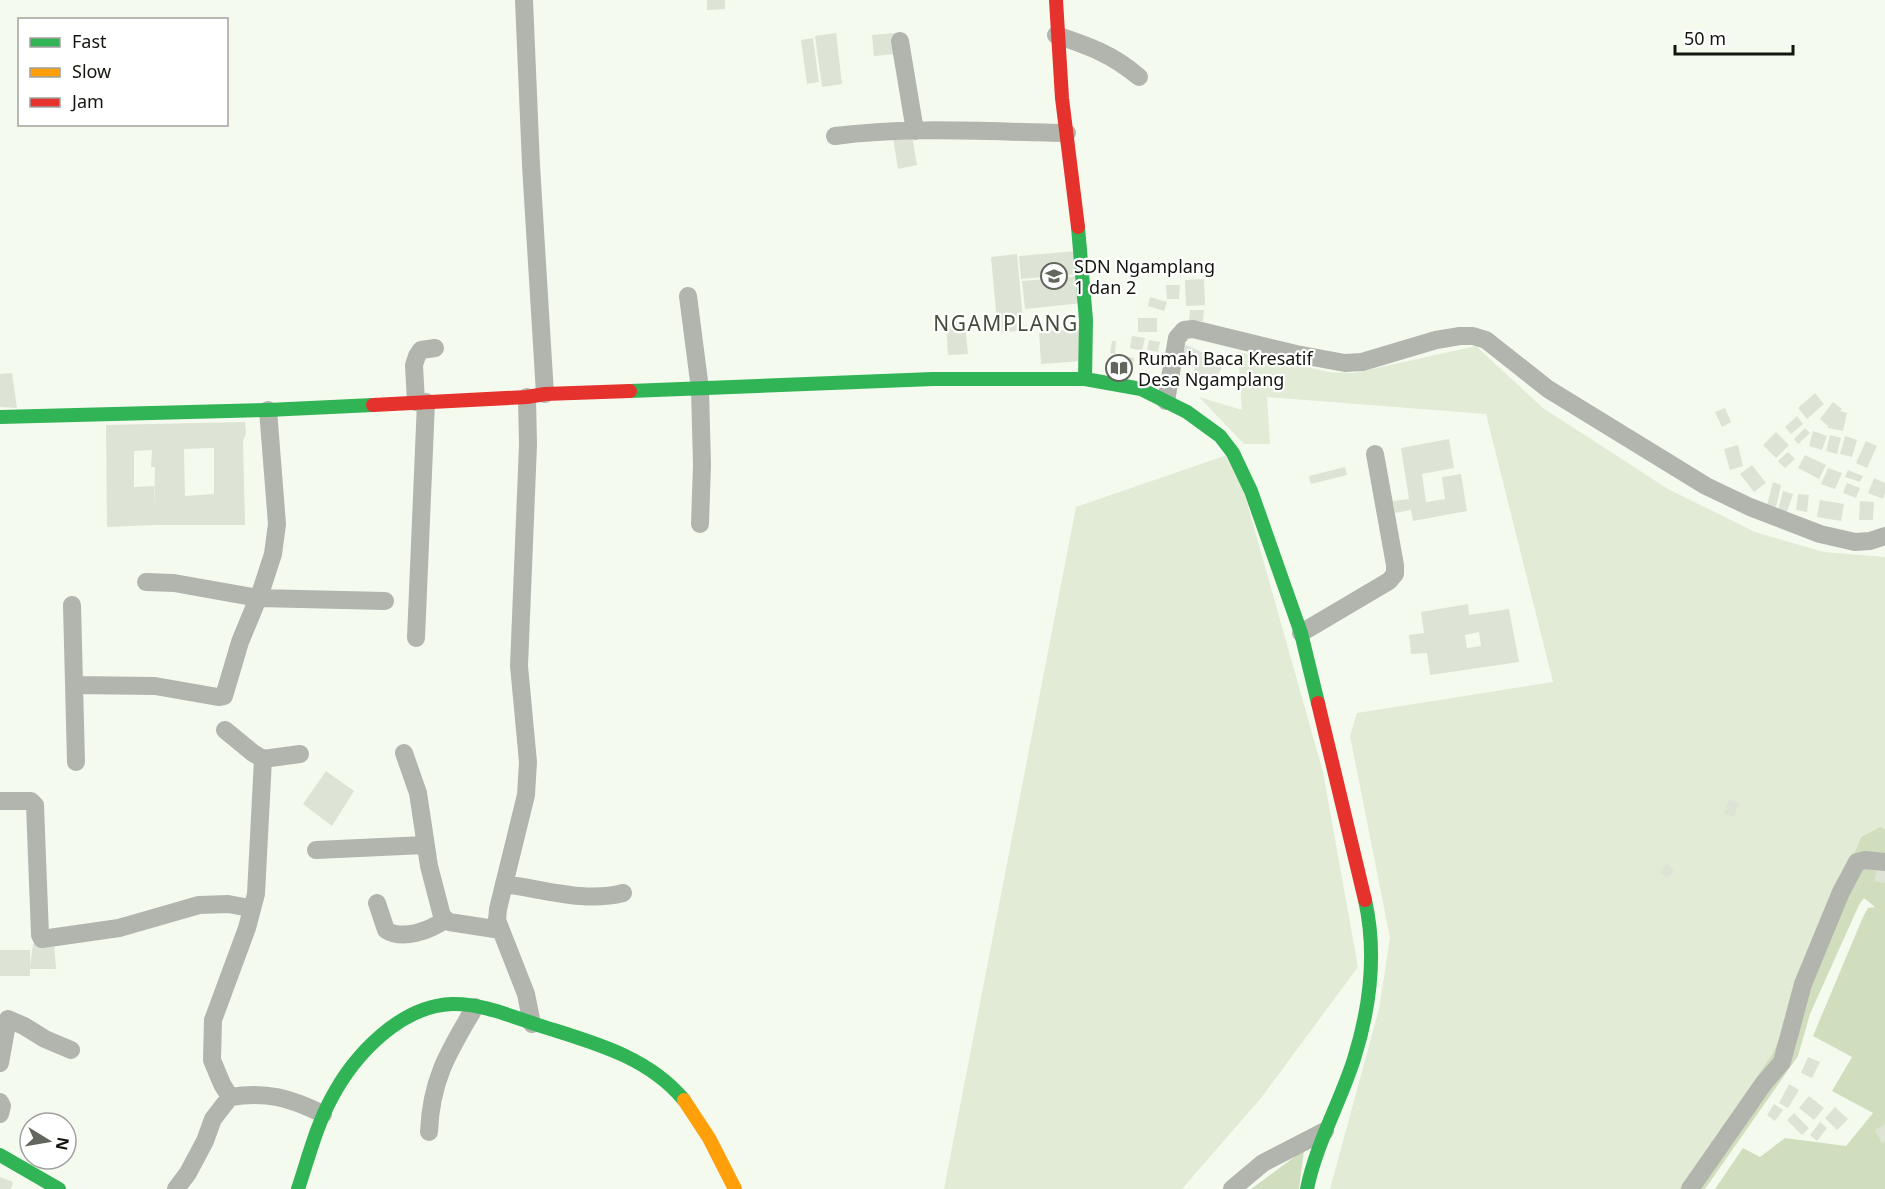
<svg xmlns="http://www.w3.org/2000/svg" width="1885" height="1189" font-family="'Noto Sans',sans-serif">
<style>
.green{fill:#e1ebd5}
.forest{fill:#d0debe}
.building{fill:#dde4d5;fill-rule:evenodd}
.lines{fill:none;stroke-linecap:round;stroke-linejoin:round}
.street{stroke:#b2b5ae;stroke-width:18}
.fast{stroke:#30b455;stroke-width:14}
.slow{stroke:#ff9f0a;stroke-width:14}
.jam{stroke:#e5322d;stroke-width:14}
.labels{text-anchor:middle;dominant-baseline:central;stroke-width:4.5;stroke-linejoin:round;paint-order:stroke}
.poi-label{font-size:18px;fill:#13160e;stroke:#fff;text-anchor:start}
.quarter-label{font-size:21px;letter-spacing:1.5px;fill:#454d3a;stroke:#fff}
</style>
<rect width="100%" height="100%" fill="#f5faef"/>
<!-- green -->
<path class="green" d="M1476,346L1543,408L1668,489L1755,532L1824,552L1885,557V829L1880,827L1861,837L1773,1053L1681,1189H1330L1379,1009L1390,938L1350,736L1357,713L1553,682L1486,414L1267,397L1270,444H1244L1199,397L1242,410L1238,352L1329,372L1354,373Z
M1233,453L1323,772L1358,967L1261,1098L1182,1189H944L1076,507Z"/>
<!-- forest -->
<path class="forest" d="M1880,827L1885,829V1189H1715L1743,1148L1760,1157L1785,1138L1846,1146L1873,1113L1832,1091L1852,1057L1813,1036L1863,917L1868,908L1875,907L1864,898L1859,905L1810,1014L1798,1056L1705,1189H1680L1773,1053L1861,837Z
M1304,1150L1299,1189H1251Z"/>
<!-- building -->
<path class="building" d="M707,0H725V9L707,10Z
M836,33L842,84L822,87L815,36Z
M895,33L897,54L874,56L872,35Z
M813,38L819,82L807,84L801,40Z
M912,135L917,165L898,169L893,138Z
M1076,251L1079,274L1021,279L1019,256Z
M1017,254L1024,330L998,333L991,257Z
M1079,276L1083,303L1025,309L1022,281Z
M1204,279L1205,305L1186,306L1185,280Z
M1166,285H1180L1179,299H1167Z
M1150,297L1167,302L1164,311L1148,306Z
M1190,310H1204L1203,321H1189Z
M1138,318H1157V332H1138Z
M946,322H965L968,354L948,355Z
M1082,329L1083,361L1041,364L1039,331Z
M1132,336L1145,338L1142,351L1130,348Z
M1149,340L1160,342L1158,352L1147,350Z
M1112,341H1116L1115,354L1110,353Z
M1186,345L1224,362L1217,378L1210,375L1204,387L1189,379L1195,368L1179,361Z
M1120,355L1134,358L1129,377L1115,373Z
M12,373L17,408L0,407V374Z
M1815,393L1824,404L1807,419L1798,408Z
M1833,402L1842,409L1840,411L1847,413L1843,431L1828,428V426L1820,419Z
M1725,408L1731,422L1722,427L1715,412Z
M1797,416L1803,424L1791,434L1785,427Z
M245,422L246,433L243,441L245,525H154L107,527L106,425ZM214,448V494L185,496L184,449ZM152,450L151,467H155L154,511V486L134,487V451Z
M1805,428L1810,433L1798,444L1794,439Z
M1813,431L1827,436L1822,450L1809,446Z
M1776,432L1789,445L1776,458L1763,445Z
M1830,435L1841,438L1837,454L1826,451Z
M1845,436L1857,440L1852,457L1840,454Z
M1449,439L1454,468L1422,474L1426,502L1445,499L1442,477L1461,474L1467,511L1413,521L1411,510L1395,513L1393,501L1409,499L1401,448Z
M1866,441L1877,446L1867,468L1856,463Z
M1738,445L1743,466L1730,470L1724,449Z
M1788,452L1795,459L1785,468L1778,461Z
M1805,455L1826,465L1819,479L1798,468Z
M1752,465L1766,483L1754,492L1740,474Z
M1345,467L1347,475L1311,484L1309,476Z
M1828,468L1842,473L1835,489L1821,484Z
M1848,470L1863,476L1860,482L1845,477Z
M1874,478L1885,483V493L1883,499L1868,493Z
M1773,482L1781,485L1776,507L1767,505Z
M1847,483L1860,488L1856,498L1843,493Z
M1783,491L1793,494L1787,512L1778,510Z
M1798,494L1809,495L1807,512L1796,510Z
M1820,500L1844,504L1841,521L1817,517Z
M1860,501L1874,502L1873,520H1859Z
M1468,604L1469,615L1509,609L1519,662L1430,675L1427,653L1411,654L1409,635L1424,633L1421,612ZM1479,632L1481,646L1467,648L1465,635Z
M326,771L354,791L332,826L303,804Z
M1729,799L1739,803L1734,817L1724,814Z
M1667,863L1674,870L1667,878L1660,872Z
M1878,866L1885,867V883L1874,881Z
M33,944H54L56,969H30V976H0V950H30V966Z
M1808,1057L1820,1062L1812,1078L1801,1073Z
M1789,1084L1799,1090L1788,1108L1779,1103Z
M1809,1096L1824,1108L1814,1120L1799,1108Z
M1774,1104L1783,1110L1775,1121L1767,1115Z
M1835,1107L1848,1119L1837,1130L1825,1118Z
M1794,1113L1809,1128L1802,1135L1787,1120Z
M1820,1122L1827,1128L1817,1141L1810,1135Z
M1885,1124V1142L1882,1143L1875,1130Z
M0,1177L13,1182L11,1189H0Z"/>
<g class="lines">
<!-- street -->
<path class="street" d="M524,0L531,165L545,394
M1056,35C1089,46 1112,54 1139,77
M900,41L915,131
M835,136C912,126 990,132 1067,133
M688,296L700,389L702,465L700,524
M527,397L528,445L519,666L528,762L526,795L498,909L497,920L526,994L532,1024
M1166,401L1177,338L1184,330L1193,329L1296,354L1345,363L1362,362L1436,340L1460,336H1473L1486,340L1548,389L1706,486L1750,507L1820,534L1855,542L1870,541L1885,536
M416,402L414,365L417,356L421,350L435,348
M146,582L174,583L258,598L385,601
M72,605L76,762
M1301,633L1389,581L1395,574V565L1375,454
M416,638L426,402
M74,685L155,686L218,697L224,696L240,642L261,591L273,554L277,524L268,410
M225,730L253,753L263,759
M404,753L418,793L429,866L442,916L449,922L501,930
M0,801H31L35,805L40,935L42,939L119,928L199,905L228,904L250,908
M316,850L425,845
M504,884C543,889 585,903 623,893
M377,903L386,930C403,941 430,930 445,920
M0,1063L8,1019L24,1026L45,1039L71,1050
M230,1097L222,1084L212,1060L213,1020L247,928L256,894L263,759L300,754
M0,1102L2,1106L0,1114
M429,1132C431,1079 449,1051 475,1007
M176,1189L188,1173L205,1141L213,1119L230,1097C267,1091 290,1098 323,1114
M1232,1189L1263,1163L1325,1131
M1690,1189L1764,1083L1782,1062L1803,984L1841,892L1857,862L1865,860L1885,862"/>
<!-- fast -->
<path class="fast" d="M1078,227L1086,320L1085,379L1141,389L1187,412L1220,436L1233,453L1251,491L1301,633L1318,703
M630,391L933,379H1085
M0,417L268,410L373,405
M0,1155L59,1189
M298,1189C308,1159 316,1127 331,1099C354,1055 400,1006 452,1004C486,1003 521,1021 554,1030C602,1045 651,1060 684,1100
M1307,1189C1316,1144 1340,1103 1354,1059C1370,1008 1377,953 1365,900"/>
<!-- slow -->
<path class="slow" d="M684,1100L709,1138L735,1189"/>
<!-- jam -->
<path class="jam" d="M1056,0L1062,98L1078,227
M373,405L527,397L545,394L630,391
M1318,703L1365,900"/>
</g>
<!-- icons -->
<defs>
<symbol id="school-ring" viewBox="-11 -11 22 22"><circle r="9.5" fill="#fff" stroke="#62665d" stroke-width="1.5"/><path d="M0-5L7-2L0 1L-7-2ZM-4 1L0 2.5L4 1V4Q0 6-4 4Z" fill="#62665d"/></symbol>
<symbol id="library-ring" viewBox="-11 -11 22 22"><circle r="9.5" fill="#fff" stroke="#62665d" stroke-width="1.5"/><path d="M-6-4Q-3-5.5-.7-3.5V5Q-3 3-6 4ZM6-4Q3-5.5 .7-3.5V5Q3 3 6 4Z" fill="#62665d"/></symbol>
</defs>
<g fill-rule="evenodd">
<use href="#school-ring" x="1039" y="261" width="30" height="30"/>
<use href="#library-ring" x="1104" y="353" width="30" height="30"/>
</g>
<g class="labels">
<!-- poi labels -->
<g class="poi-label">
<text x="1074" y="266">SDN Ngamplang<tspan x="1074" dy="21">1 dan 2</tspan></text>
<text x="1138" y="358">Rumah Baca Kresatif<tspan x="1138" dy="21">Desa Ngamplang</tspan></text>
</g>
<!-- quarter labels -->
<g class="quarter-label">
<text x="1006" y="323">NGAMPLANG</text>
</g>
</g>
<!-- legend -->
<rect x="18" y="18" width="210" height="108" fill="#ffffff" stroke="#a1a29f" stroke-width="1.5"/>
<rect x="30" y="38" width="30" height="9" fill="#30b455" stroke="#a1a29f" stroke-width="1.5"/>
<text x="72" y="48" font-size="18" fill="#13160e">Fast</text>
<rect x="30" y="68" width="30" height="9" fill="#ff9f0a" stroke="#a1a29f" stroke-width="1.5"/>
<text x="72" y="78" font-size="18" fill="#13160e">Slow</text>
<rect x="30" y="98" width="30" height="9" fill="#e5322d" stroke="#a1a29f" stroke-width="1.5"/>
<text x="72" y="108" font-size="18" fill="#13160e">Jam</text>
<!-- north arrow -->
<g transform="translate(48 1141) rotate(101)"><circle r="28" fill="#ffffff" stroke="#a1a29f" stroke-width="1.5"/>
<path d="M0-4.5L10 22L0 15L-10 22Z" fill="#62665d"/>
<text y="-9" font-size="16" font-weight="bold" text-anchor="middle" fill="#13160e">N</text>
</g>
<!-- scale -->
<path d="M1675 45v9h118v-9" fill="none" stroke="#13160e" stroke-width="3"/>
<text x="1684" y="45" font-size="18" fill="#13160e" stroke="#ffffff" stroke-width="4.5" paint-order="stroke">50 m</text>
</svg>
